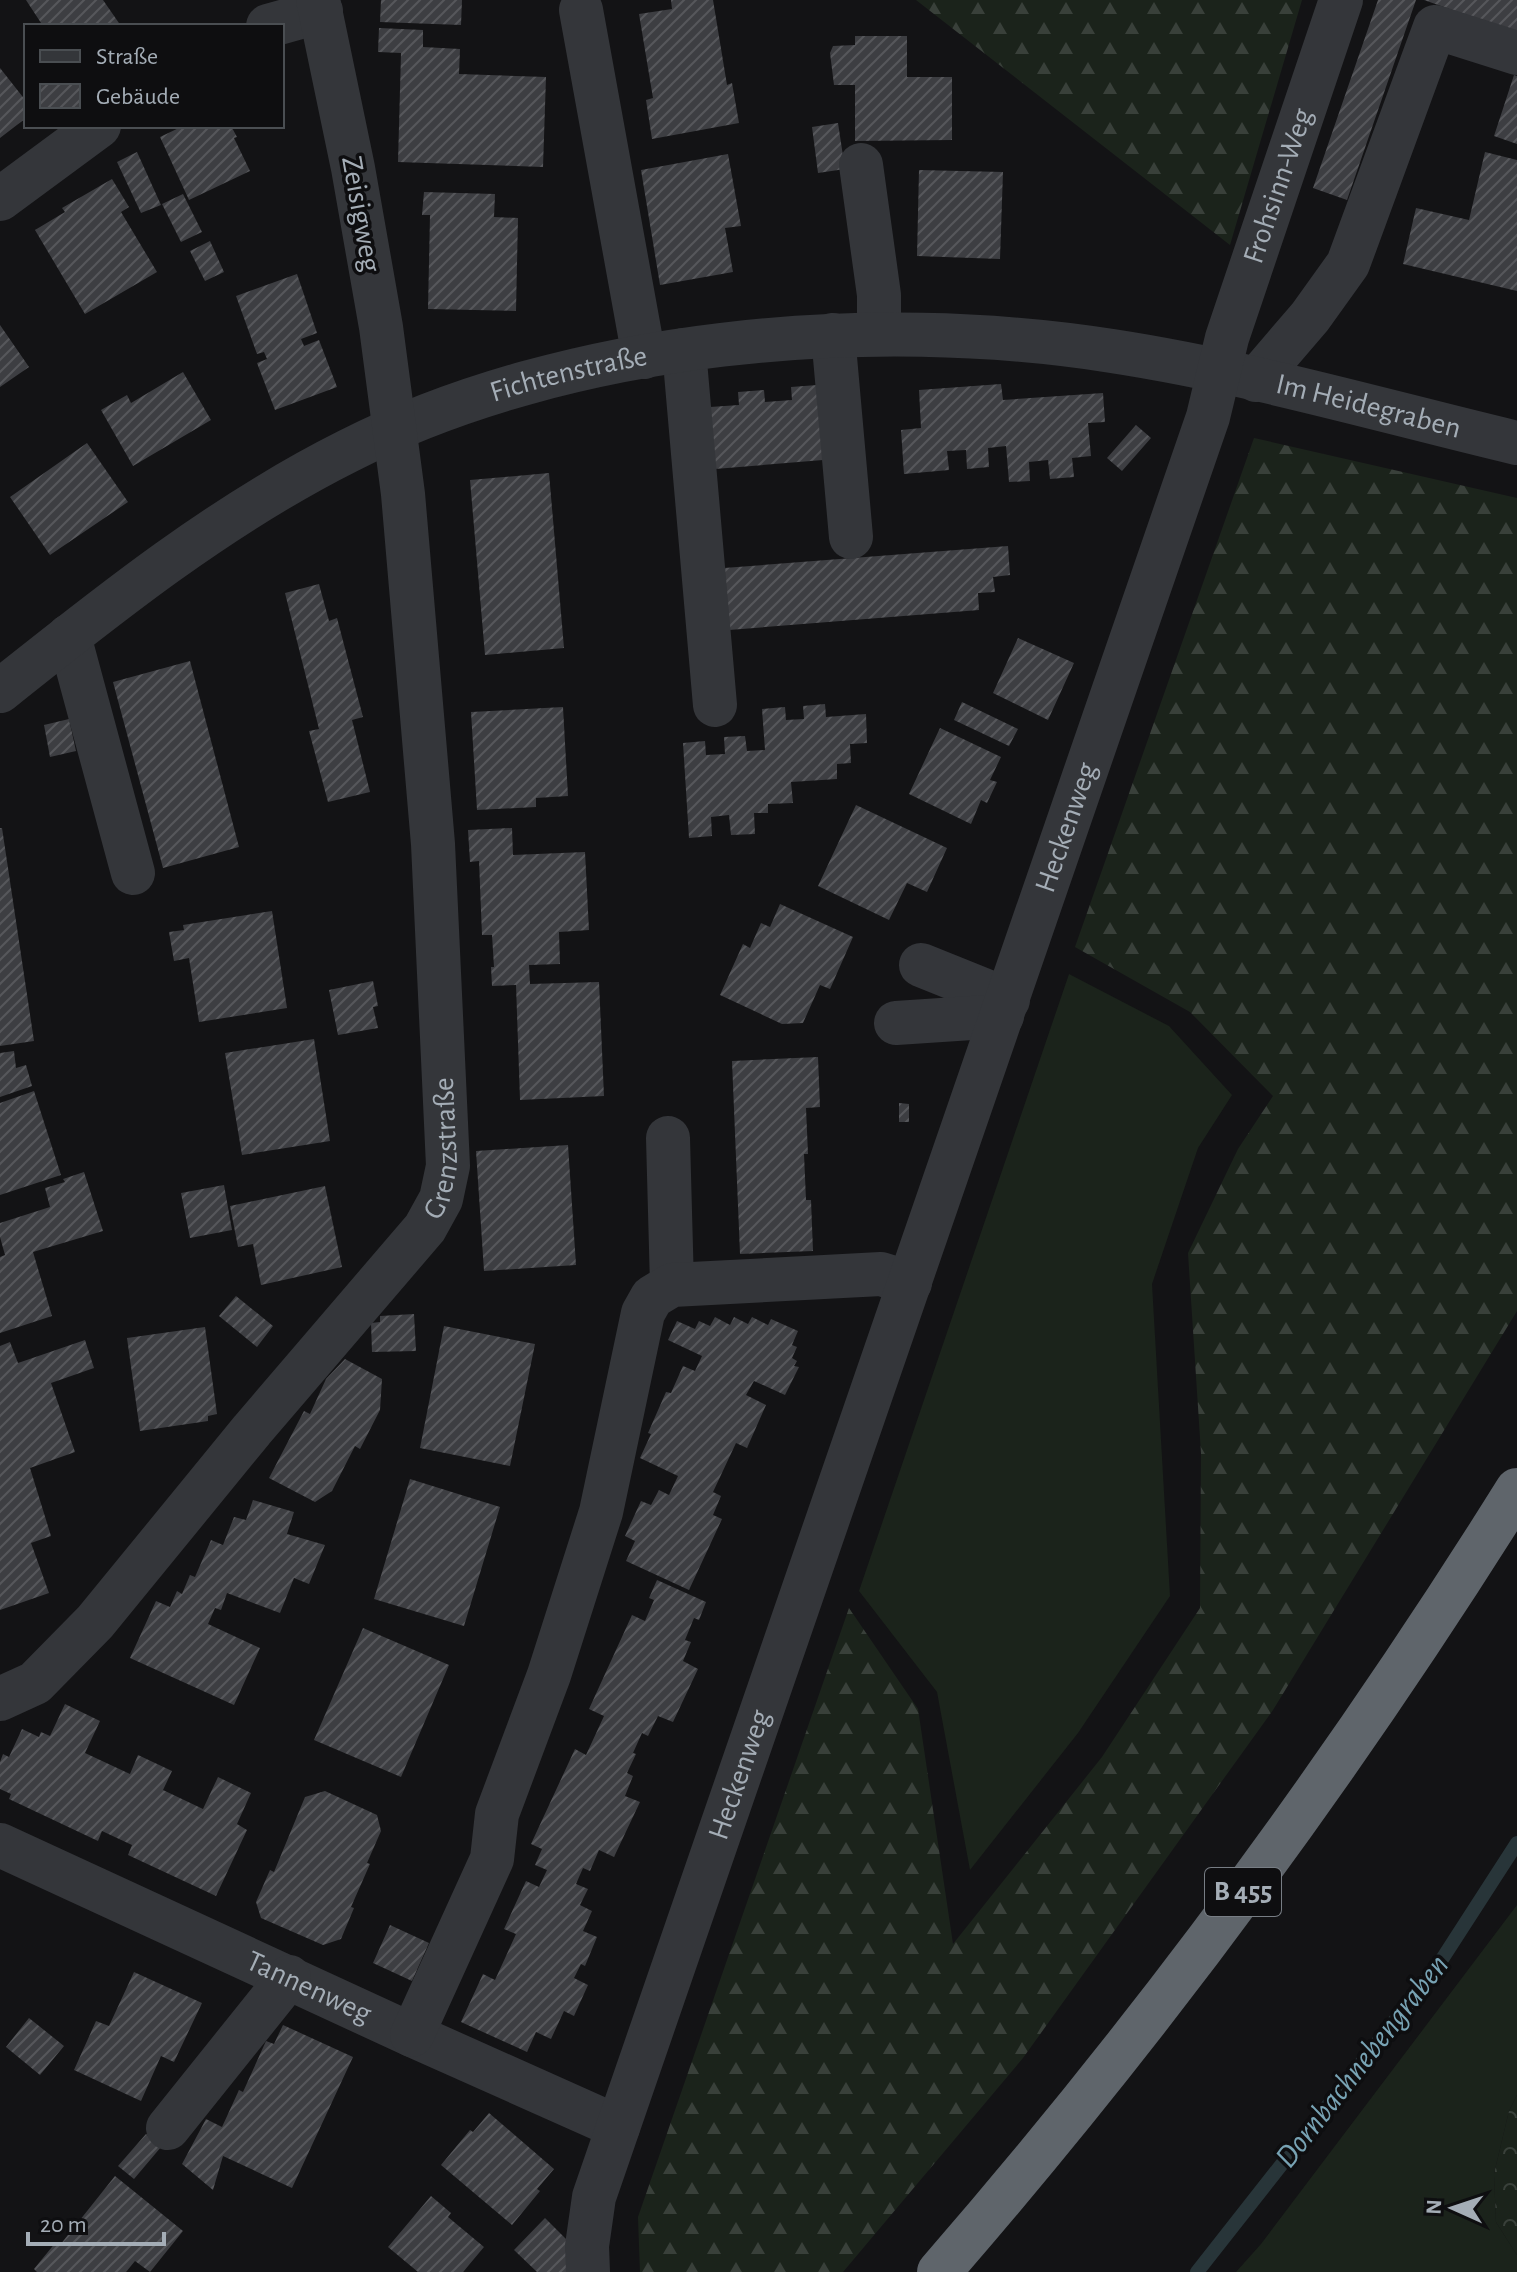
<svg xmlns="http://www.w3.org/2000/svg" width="1517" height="2272" font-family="'Alegreya Sans',sans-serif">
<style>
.grass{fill:#1b231b}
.forest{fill:url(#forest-firs)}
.park{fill:url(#park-crowns)}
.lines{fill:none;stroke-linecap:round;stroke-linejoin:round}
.stream{stroke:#283539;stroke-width:14}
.building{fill:url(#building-hatch)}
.minor{stroke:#34363a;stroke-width:44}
.highway{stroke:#5f656b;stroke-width:44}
.labels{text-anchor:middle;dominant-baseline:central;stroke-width:7;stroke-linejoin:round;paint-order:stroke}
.shield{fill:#0e0e10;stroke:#777d84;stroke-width:2}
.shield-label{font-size:28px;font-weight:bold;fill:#a4adb6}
.street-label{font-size:30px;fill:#a4adb6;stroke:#0e0e10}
.water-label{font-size:32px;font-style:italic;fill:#78a3b4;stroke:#0e0e10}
</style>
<defs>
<pattern id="forest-firs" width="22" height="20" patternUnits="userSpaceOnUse" patternTransform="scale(2)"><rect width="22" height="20" fill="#1b231b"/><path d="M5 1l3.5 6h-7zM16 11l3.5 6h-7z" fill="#39403a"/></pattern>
<pattern id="park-crowns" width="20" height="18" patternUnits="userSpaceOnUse" patternTransform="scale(2)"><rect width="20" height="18" fill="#1b231b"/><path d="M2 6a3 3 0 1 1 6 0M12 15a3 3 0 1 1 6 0" fill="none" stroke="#39403a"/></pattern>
<pattern id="building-hatch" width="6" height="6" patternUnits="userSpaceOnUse" patternTransform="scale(2)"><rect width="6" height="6" fill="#3d3e42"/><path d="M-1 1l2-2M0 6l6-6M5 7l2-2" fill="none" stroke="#56575b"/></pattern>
</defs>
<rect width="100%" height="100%" fill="#131315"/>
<!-- grass -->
<path class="grass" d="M1069,974L1169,1026L1232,1095L1198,1148L1152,1284L1170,1596L1078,1733L970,1870L937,1692L859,1591Z
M1517,1905V2095L1509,2111L1494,2174L1496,2222L1517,2255V2272H1236L1261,2244Z"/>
<!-- forest -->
<path class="forest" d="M916,0H1302L1230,245Z
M1254,438L1517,498V1311L1273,1710L1023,2058L843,2272H640L638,2217L849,1608L918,1709L953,1944L1102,1757L1200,1608L1201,1453L1188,1253L1238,1149L1273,1096L1190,1012L1075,947Z"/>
<!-- park -->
<path class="park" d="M1517,2095V2255L1496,2222L1494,2174L1509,2111Z"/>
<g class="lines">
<!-- stream -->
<path class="stream" d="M1197,2272L1437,1967L1517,1843"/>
</g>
<!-- building -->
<path class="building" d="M26,0H103L121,26H43Z
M381,0H462L461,25L380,22Z
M671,0H713L727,85L732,83L739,123L652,139L646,100L653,98L639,14L672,9Z
M1378,0H1416L1347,200L1313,188Z
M1424,0H1517V33Z
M379,28L423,30V47L460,49L459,74L546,77L543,167L398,162L401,53L378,52Z
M855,36H907V77H952V140L855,141V85H834L830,53L833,46L855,45Z
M0,68L26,101V118L0,138Z
M1514,75L1517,76V144L1494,136Z
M838,123L845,169L818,173L812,127Z
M183,126H231L237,137L234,138L250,171L189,200L160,137Z
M137,152L161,205L141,213L117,162Z
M1485,152L1517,160V291L1403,264L1416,208L1469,220Z
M728,154L741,226L725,228L733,272L660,285L641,170Z
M919,170L1003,172L1000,259L917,256Z
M112,179L129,207L121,212L157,272L85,314L35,230L65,212L62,208Z
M424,192L495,194L494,217L518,218L516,311L428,309L430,215H422Z
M183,194L202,232L181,242L162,204Z
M210,241L224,272L205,281L190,251Z
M297,274L317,333L301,339L304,346L319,340L337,387L275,410L257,363L267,359L264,352L257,354L236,296Z
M0,325L29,367L0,387Z
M183,372L211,420L133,466L101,410L127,395L131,403Z
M1001,384L1003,400L1103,393L1105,422L1088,423L1091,456L1072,458L1074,477L1050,479L1048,460L1029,462L1030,481L1009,482L1006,446L988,448L989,467L967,469L966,450L947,451L949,470L904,474L901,430L921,428L919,390Z
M817,385L823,460L715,469L710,407L739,405L738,392L764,390L765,402L792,400L791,387Z
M1136,425L1151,438L1122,471L1107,458Z
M87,443L128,502L50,555L10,497Z
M549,473L564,648L485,655L470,480Z
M1008,546L1010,575L993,577L995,592L978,593L979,610L729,630L724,568Z
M319,584L329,621L337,618L363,717L352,720L370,792L328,802L309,731L319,729L285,593Z
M1018,638L1074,663L1048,720L993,693Z
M190,661L239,847L163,868L113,682Z
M962,702L1018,729L1009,746L954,720Z
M825,704L826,717L866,714L867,743L850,744L851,763L837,764V779L791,782L793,803L768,804V813H754L755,834L731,835L729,815L711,817L712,836L689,838L683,743L705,741L706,755L725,754L724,737L745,736L747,751L765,750L762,709L785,707L786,720L804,719L803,706Z
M563,707L568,796L536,798V807L477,810L471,712Z
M69,719L76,751L50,757L44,725Z
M940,728L1001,757L990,780L997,782L987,803L981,800L971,824L909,794Z
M856,805L947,848L927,892L907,883L889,920L818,886Z
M0,828H2L34,1041L0,1046Z
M512,828L513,855L585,852L589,930L559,932L560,964L529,965L530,984L599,982L604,1096L520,1100L516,985L492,986L491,967H494L492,935H482L479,861L470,862L468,830Z
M780,904L853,937L830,989L820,985L803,1023L782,1024L720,995L743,944L750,948L761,923L770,927Z
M272,911L287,1008L199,1022L189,958L174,961L169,932L184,930L183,925Z
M373,981L378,1006L373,1007L378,1028L338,1035L329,990Z
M314,1039L330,1141L242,1155L225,1053Z
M14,1051L16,1068L26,1065L32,1086L0,1097V1053Z
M818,1057L820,1107L806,1108L808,1154H804L806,1200H811L813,1251L740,1254L732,1061Z
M34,1091L61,1175L0,1195V1103Z
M899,1103L909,1104V1122H899Z
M568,1145L576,1265L484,1271L476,1151Z
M84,1172L103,1231L33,1252L52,1316L0,1333V1257L5,1255L0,1237V1223L50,1207L45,1188L65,1182L63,1179Z
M224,1185L232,1230L190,1238L181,1193Z
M325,1186L342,1267L261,1285L253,1244L238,1247L230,1206Z
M236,1296L273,1326L257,1347L219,1316Z
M414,1314L416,1351L372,1352L371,1323L380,1322V1316Z
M715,1317L730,1325L734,1317L748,1324L752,1317L768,1325L771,1319L798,1331L792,1345L797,1347L792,1358L797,1361L794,1366L799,1367L785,1395L754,1381L746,1395L766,1405L747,1448L736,1443L713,1492L721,1496L713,1515L722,1519L689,1590L626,1561L635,1541L625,1536L641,1501L651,1505L659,1490L669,1495L678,1476L640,1458L651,1434L648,1433L666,1392L671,1393L683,1366L695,1371L702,1356L668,1340L677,1321L695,1329L699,1321L710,1326Z
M444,1326L535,1344L510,1466L420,1448Z
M205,1327L217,1414L208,1416V1421L140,1431L127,1338Z
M85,1340L94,1368L51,1383L75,1452L30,1468L51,1536L31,1543L49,1593L0,1610V1346L10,1342L18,1363Z
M345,1359L382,1379L380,1410L360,1449L355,1446L332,1491L315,1502L269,1478L304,1411L310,1414L326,1379Z
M410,1479L500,1507L464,1626L374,1599Z
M253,1500L294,1512L287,1534L325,1545L309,1584L294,1578L280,1613L227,1593L221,1610L215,1608L208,1624L260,1648L234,1705L130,1658L156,1601L170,1607L177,1591L182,1594L190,1575L195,1577L211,1540L223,1545L234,1517L246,1520Z
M657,1580L706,1602L699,1620L694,1618L685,1640L691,1642L683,1661L698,1669L673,1722L658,1716L648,1736L642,1733L633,1753L636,1754L627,1773L633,1776L625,1796L640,1802L614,1857L599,1850L590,1871L583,1868L576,1884L588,1889L580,1905L592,1911L583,1931L597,1937L585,1966L581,1964L574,1978L588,1985L574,2016L564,2011L551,2039L536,2032L527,2052L461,2022L483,1974L495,1980L516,1934L504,1929L526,1881L539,1887L547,1870L535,1865L542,1849L531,1844L575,1749L586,1755L604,1716L589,1709L632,1615L645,1621L654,1600L649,1598Z
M363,1628L449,1665L401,1777L314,1740Z
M65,1704L100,1721L85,1753L130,1774L138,1755L172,1771L163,1790L203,1809L218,1777L251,1793L237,1824L247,1830L216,1896L128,1855L132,1845L102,1831L98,1841L9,1799L11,1794L0,1789V1762L3,1754L9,1757L22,1729L39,1737L41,1732L50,1736Z
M325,1791L377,1815L381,1831L367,1863L370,1864L351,1907L354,1908L341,1939L323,1945L261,1918L256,1902L270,1870L274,1872L305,1797Z
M390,1925L429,1943L412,1981L373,1963Z
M134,1972L202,2003L174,2062L161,2056L141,2101L74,2070L96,2021L109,2026Z
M29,2018L64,2046L40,2075L6,2047Z
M283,2025L353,2057L292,2188L223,2156L213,2190L182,2164L206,2119L222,2127L239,2090L243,2092L266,2041L274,2044Z
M489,2113L554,2169L537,2189L540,2191L512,2225L441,2165L470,2130L473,2132Z
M146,2134L161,2147L134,2179L118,2166Z
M115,2176L183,2231L150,2272L135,2261L126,2272H37L34,2269L56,2242L60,2245Z
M431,2196L451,2213L448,2217L484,2247L463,2272H418L388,2247Z
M545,2218L569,2242L568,2272H537L514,2250Z"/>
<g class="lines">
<!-- minor -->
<g class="minor">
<path d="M581,10L644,357"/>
<path d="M268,26L321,11"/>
<path d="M861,165L879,295V334"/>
<path d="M0,199L99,126"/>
<path d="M833,335L851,537"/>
<path d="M684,350L715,705"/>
<path d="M1256,380L1310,317L1348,264L1435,27L1517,53"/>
<path d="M69,636L133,873"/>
<path id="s1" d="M0,691C110,603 222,514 348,451C569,339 870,313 1112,351C1249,372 1383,411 1517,443"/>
<path d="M921,965L1008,1000"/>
<path d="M896,1023L1002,1016"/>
<path d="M668,1138L672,1285"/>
<path id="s2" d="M0,1699L35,1683L95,1622L252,1430L425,1228L441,1199L448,1166L433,844L403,494L381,327L353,168L318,0"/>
<path id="s3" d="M0,1845L412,2035L618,2127"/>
<path d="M412,2035L492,1859L497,1814L549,1675L601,1512L643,1313L652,1297L672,1285L881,1274L910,1283"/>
<path d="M168,2128L289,1977"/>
<path id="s4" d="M588,2272L587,2246L594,2197L1208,417L1227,338L1341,0"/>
</g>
<!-- highway -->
<path class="highway" d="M939,2272C1152,2027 1345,1765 1517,1490"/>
</g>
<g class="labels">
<!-- shield labels -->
<rect class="shield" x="1205" y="1868" width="76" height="48" rx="6"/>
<g class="shield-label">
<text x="1243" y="1892">B 455</text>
</g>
<!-- street labels -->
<g class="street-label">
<text stroke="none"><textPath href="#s4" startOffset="2200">Frohsinn-Weg</textPath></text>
<text transform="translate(361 214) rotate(80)">Zeisigweg</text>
<text stroke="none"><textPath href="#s1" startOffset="658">Fichtenstraße</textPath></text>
<text stroke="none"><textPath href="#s1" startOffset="1468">Im Heidegraben</textPath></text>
<text stroke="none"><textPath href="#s4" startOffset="1524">Heckenweg</textPath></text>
<text stroke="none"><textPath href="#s2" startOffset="722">Grenzstraße</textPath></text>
<text stroke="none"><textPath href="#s4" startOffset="522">Heckenweg</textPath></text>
<text stroke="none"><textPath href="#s3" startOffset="340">Tannenweg</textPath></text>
</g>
<!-- water labels -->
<g class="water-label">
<text transform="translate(1362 2061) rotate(-52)">Dornbachnebengraben</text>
</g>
</g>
<!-- legend -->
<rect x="24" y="24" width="260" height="104" fill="#0e0e10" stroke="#4a4e52" stroke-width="2"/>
<rect x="40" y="50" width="40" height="12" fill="#34363a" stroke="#4a4e52" stroke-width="2"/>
<text x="96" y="64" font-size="24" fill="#a4adb6">Straße</text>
<rect x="40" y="84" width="40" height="24" fill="url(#building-hatch)" stroke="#4a4e52" stroke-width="2"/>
<text x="96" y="104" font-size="24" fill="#a4adb6">Gebäude</text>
<!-- north arrow -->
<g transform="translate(1453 2208) rotate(273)" stroke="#0e0e10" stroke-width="6" paint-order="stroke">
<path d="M0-6L14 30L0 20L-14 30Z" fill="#a4adb6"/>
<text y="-12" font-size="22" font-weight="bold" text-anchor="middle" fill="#a4adb6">N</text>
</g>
<!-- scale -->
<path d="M28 2232v12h136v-12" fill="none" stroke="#a4adb6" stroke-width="4"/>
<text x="40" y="2232" font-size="24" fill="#a4adb6" stroke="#0e0e10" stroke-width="6" paint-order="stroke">20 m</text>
</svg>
